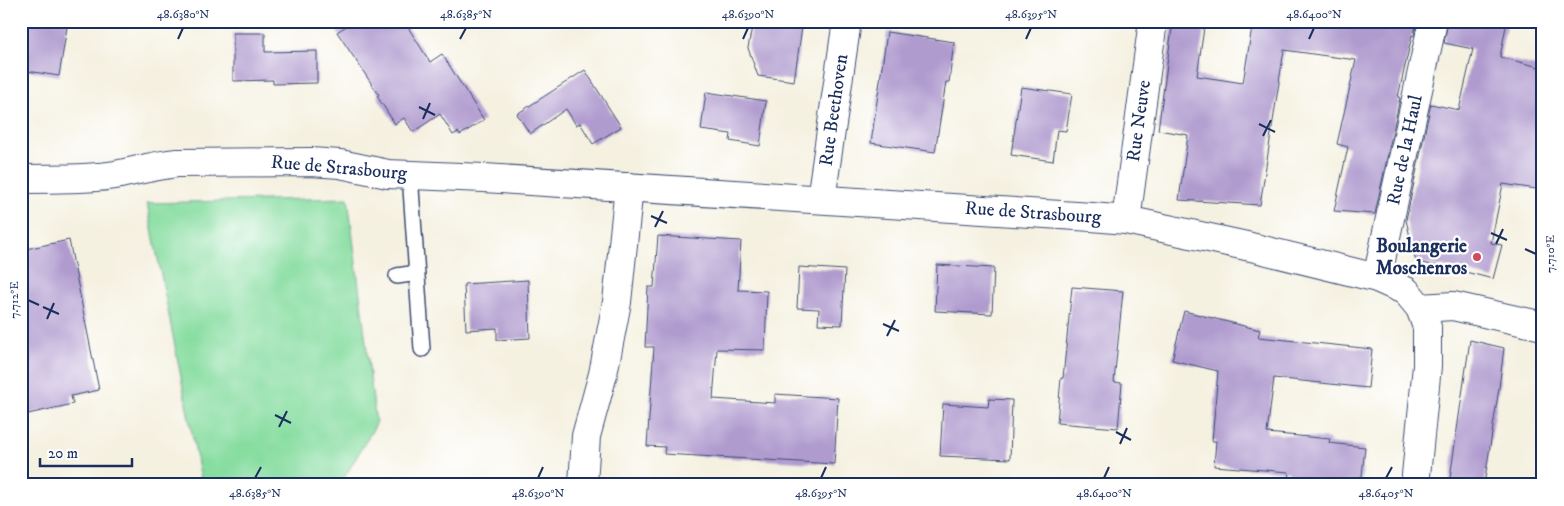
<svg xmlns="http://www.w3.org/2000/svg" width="1564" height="506" font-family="'IM FELL DW Pica',serif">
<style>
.green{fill:#87dda0;stroke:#51867f}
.building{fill:#b09bcf}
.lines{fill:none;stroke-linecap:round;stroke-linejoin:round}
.lane-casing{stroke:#3c4c72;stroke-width:18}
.street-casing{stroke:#3c4c72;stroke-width:30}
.secondary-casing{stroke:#3c4c72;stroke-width:30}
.lane{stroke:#fff;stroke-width:15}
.street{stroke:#fff;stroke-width:28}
.secondary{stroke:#fff;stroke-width:28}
.ticks{fill:none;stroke:#1b2f5e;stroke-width:2}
.poi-dot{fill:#d1495b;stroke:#fff;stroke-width:2}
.labels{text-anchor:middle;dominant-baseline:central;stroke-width:4.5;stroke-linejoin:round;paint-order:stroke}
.street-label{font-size:19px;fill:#1b2f5e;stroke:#fff}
.poi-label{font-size:19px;font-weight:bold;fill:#1b2f5e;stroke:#fff;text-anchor:end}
.neatline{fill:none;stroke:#1b2f5e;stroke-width:2}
.ticks-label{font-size:12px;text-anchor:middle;fill:#1b2f5e}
</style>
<rect width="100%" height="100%" fill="#fff"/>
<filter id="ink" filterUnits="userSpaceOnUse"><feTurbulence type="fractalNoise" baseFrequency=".02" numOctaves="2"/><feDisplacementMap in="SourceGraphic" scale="10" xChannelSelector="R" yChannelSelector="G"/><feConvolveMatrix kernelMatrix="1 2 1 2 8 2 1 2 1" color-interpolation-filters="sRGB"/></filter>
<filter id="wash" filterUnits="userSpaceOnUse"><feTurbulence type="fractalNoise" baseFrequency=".0096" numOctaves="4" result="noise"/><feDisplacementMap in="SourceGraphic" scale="20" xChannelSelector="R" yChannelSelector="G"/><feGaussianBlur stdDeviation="1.12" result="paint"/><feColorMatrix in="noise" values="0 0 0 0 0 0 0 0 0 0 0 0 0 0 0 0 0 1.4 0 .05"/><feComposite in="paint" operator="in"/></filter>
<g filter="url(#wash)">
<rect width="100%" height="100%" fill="#f5f1e1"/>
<!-- green -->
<path class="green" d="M348,198L376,424L340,485H202L147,203Z"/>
<g id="blocks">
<!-- building -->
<path class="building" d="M28,21H68L59,76L21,70V60Z
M354,21H404L430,62L442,54L484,120L460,135L458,132L453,135L440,114L413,132L404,118L395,124L377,96L379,95L337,32Z
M753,21H803L794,81L758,76L748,48Z
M1173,21H1205L1197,76L1243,83L1253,21H1417L1414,36L1412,35L1398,97L1400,98L1375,214L1334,211L1348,147L1337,144L1356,60L1284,50L1260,205L1179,200L1188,135L1158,130Z
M1448,21H1507L1500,57L1543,68V190L1503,184L1491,243L1502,245L1493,279L1454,269L1416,262L1406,220L1431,104L1459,110L1473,49L1444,43Z
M887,32L954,42L949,82H946L935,152L871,143Z
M233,33H265V52L317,51V83L273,84V80L233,81Z
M585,70L621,127L593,144L580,123L576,125L566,109L530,134L517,114Z
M1021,87L1072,94L1066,131L1057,130L1053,161L1011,155Z
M706,92L766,101L760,146L730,141L731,134L701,130Z
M658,236L741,241L738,290L767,291L765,350L717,349L713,399L775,403V394L838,398L834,464L664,454L665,447L647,446L654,347H645L648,287H654Z
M69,240L99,390L71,396L73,404L28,414L21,380V250Z
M937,265L994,268L992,314L935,311Z
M799,267L845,270L842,325L818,324L819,309L797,308Z
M528,280L530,338L497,340V328L466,330L464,284Z
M1072,287L1123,291L1114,382L1122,383L1118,428L1057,423L1061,378H1063Z
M1184,311L1260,330L1258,337L1372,349L1368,388L1274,378L1267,433L1330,439L1329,443L1365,447L1361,485H1287L1289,472L1214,466L1216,441H1212L1218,371L1172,360Z
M1470,340L1504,348L1499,388L1484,485H1449Z
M989,399L1012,400L1010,459L940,456L943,404L988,407Z"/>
</g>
</g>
<g filter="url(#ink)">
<use href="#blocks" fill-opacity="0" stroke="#3c4c72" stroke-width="1"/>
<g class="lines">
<defs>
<path id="lane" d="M410,174L422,349
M397,276L417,273"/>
<path id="street" d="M821,199L847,21
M1126,220L1153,21
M1377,278L1433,21
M583,485L586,436L603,374L617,302L629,187"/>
<path id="secondary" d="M21,179C52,178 85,180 115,175C136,171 156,165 177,163L311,162L340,164L388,174L484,178L1092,217L1126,220L1251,247L1377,278L1406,291L1420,308L1427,327V366L1415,485
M1420,308L1453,306L1543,326"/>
</defs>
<!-- lane casing -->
<use href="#lane" class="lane-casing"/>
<!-- street casing -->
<use href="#street" class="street-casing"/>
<!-- secondary casing -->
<use href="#secondary" class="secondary-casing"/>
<!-- lane -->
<use href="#lane" class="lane"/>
<!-- street -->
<use href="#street" class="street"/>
<!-- secondary -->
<use href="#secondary" class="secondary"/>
</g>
</g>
<!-- ticks -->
<path class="ticks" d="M178,39L183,28M460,39L466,28M743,39L748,28M1026,39L1031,28M1309,39L1314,28M419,107L435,115M423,119L430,103M1259,124L1275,132M1263,136L1271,120M651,216L667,223M655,227L663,211M1491,233L1507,240M1496,244L1503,229M1525,249L1536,254M28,300L39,305M43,307L59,314M47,319L54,303M883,324L899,331M887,336L895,320M275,415L291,423M279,427L287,411M1116,432L1131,440M1120,444L1127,428M255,478L261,467M538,478L543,467M821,478L826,467M1104,478L1109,467M1386,478L1392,467"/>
<!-- markers -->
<circle class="poi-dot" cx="1477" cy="257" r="5"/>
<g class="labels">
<!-- street labels -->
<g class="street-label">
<text transform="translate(834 110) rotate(-82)">Rue Beethoven</text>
<text transform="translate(1139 121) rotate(-82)">Rue Neuve</text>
<text transform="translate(1405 150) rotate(-78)">Rue de la Haul</text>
<text transform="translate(339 168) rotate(5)">Rue de Strasbourg</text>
<text transform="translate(1033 213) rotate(4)">Rue de Strasbourg</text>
</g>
<!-- poi labels -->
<g class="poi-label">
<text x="1467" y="246">Boulangerie<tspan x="1467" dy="22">Moschenros</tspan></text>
</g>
</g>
<!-- margin -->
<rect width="1564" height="506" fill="none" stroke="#fff" stroke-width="55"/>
<!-- scale -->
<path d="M40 458v8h92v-8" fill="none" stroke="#1b2f5e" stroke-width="2.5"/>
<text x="48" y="458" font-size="15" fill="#1b2f5e" stroke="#ffffff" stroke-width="4" paint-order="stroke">20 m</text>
<rect x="28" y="28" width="1508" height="450" class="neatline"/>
<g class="ticks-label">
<text x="183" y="18">48.6380°N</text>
<text x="466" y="18">48.6385°N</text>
<text x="748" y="18">48.6390°N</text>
<text x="1031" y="18">48.6395°N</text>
<text x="1314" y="18">48.6400°N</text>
<text transform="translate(1550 254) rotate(-90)" y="4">7.710°E</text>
<text transform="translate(14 300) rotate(-90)" y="4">7.712°E</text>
<text x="255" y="497">48.6385°N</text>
<text x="538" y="497">48.6390°N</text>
<text x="821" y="497">48.6395°N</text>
<text x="1104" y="497">48.6400°N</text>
<text x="1386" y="497">48.6405°N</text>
</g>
</svg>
